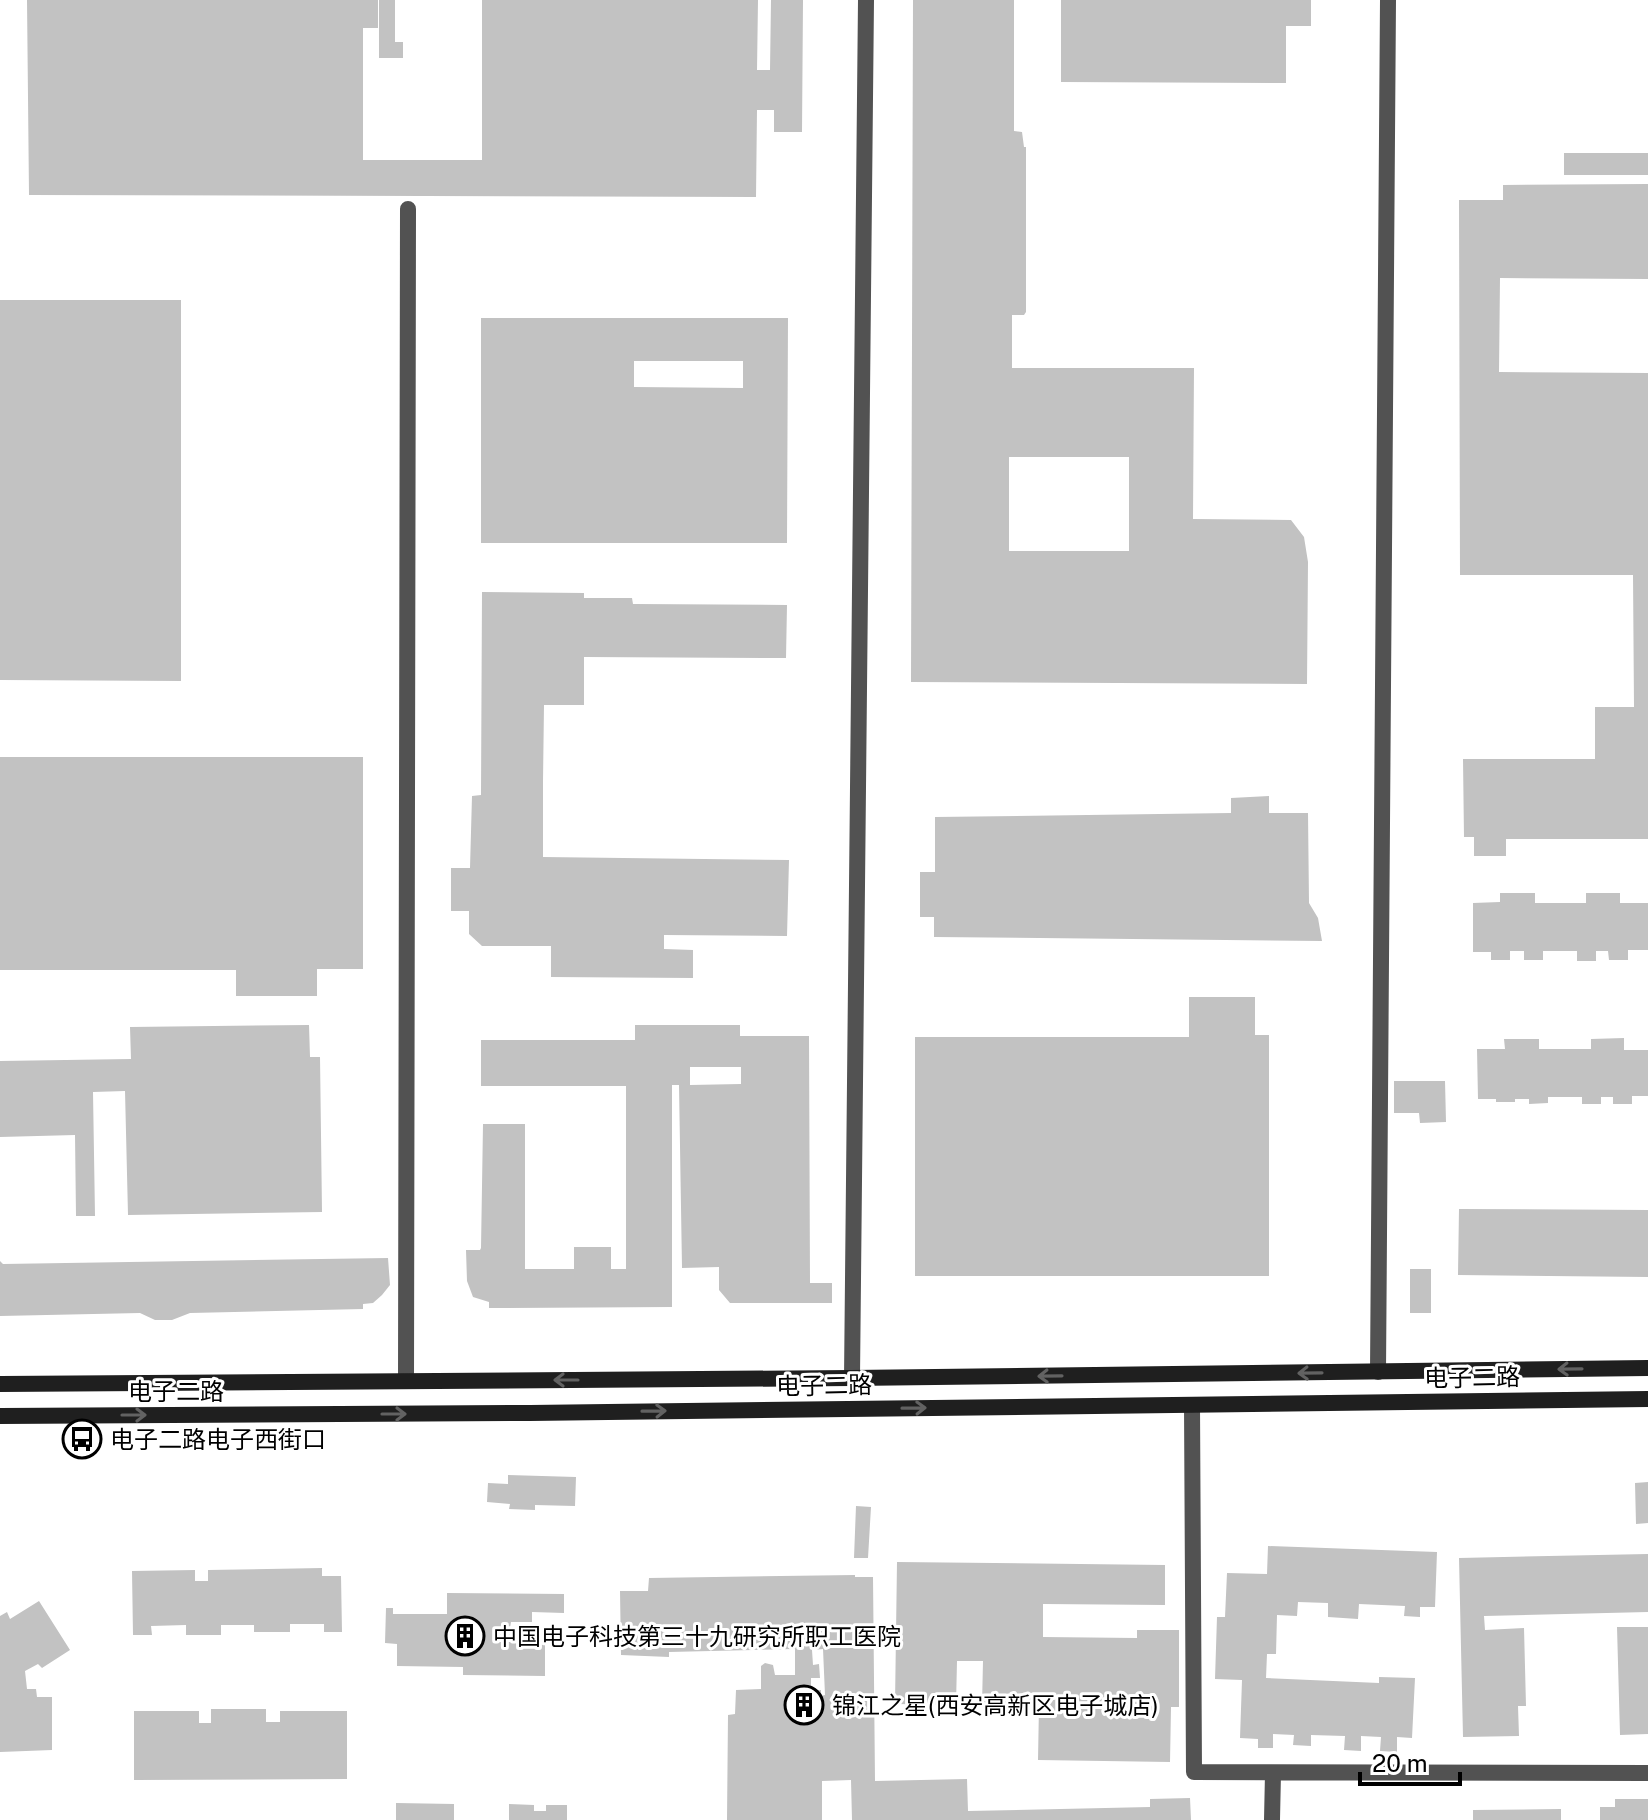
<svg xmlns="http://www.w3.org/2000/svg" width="1648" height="1820" font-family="'Public Sans','Noto Sans SC',sans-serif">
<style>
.building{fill:#c2c2c2;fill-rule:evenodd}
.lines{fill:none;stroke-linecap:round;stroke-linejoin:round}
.lane{stroke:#525252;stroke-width:16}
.street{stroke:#525252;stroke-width:16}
.secondary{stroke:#1f1f1f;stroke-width:16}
.oneway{stroke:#626262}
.labels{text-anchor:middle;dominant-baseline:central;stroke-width:6;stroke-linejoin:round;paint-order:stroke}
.street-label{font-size:24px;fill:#000;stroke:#fff}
.poi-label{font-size:24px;fill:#000;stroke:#fff;text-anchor:start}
</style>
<rect width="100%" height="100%" fill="#fff"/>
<!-- building -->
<path class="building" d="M27,0H378V28H363V160H482V0H758L757,70H770L771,0H803L802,132H774V110H757L756,197L29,195Z
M379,0H395V42H403V58H379Z
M913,0H1014V131L1022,132L1024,147H1026V312L1024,315H1012V368H1194L1193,519L1291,520L1304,537L1308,562L1307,684L911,682ZM1009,457H1129V551H1009Z
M1061,0H1311V26H1286V83L1061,82Z
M1564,153H1648V175H1564Z
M1648,184V279L1500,278L1499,372L1648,373V839H1506V856H1474V837H1464L1463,759H1595V707H1634L1633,575H1460L1459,200H1503V185Z
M0,300H181V681L0,680Z
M481,318H788L787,543H481ZM634,361H743V388L634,387Z
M482,592L584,593V598H632L633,604L787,605L786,658L584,657V705H544L543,781V857L789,860L787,936L664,935V949L693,950V978L551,977V946H482L469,934V911H451V868H470L472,796L481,795Z
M0,757H363V969H317V996H236V970H0Z
M1269,796V813H1308L1309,903L1318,918L1322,941L934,937V917H920V872H935V817L1231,813V798Z
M1500,893H1535V903H1586V893H1620V903H1648V950H1628V960H1609L1608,951H1596V961H1577V951H1543V960H1524V951H1510V960H1491V952H1473V903L1500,902Z
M1189,997H1255V1035H1269V1276H915V1037H1189Z
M309,1025L310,1057H320L322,1212L128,1215L125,1091L93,1092L95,1216H76L75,1135L0,1137V1061L131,1059L130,1027Z
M635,1025H740V1036H809L810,1283H832V1303H730L719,1290V1267L682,1268L679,1085H672V1307L489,1308V1302L473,1297L467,1281L466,1250H480L481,1248L483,1124H525V1269H574V1247H611V1269H626V1086H481V1040H635ZM690,1067H741V1084L690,1085Z
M1624,1038V1050H1648V1096H1632V1104H1613V1097H1601V1104H1582V1097H1548V1103L1529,1104V1099H1515V1102H1496V1099H1478L1477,1049H1505L1504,1039H1539V1049H1591V1039Z
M1394,1081H1445L1446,1122L1420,1123L1419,1113H1394Z
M1459,1209L1648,1210V1277L1458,1275Z
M388,1258L390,1285L382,1295L373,1303L363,1304V1309L190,1313L172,1320H155L140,1313L0,1316V1261L3,1264Z
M1410,1269H1431V1313H1410Z
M508,1475L576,1477L575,1506L535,1505V1510L509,1509L510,1504L487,1502L488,1483L508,1484Z
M1648,1482V1523L1636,1524L1635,1483Z
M856,1506L871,1507L868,1558H854Z
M1268,1546L1437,1552L1435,1607H1420V1617L1404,1616L1405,1606L1359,1604L1358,1619L1328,1617V1603L1298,1602L1297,1616L1277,1615L1276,1654H1267L1266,1678L1379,1683V1677L1415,1678L1412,1738L1397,1737V1752L1380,1751L1381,1737L1361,1736V1751L1344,1750L1345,1736L1311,1735V1746L1293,1745L1294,1735L1273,1734V1748H1258V1739L1240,1738L1242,1680L1215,1679L1217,1617H1225L1227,1573L1267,1574Z
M1648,1554V1612L1484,1616L1485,1630L1524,1628L1526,1706H1518L1519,1736L1463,1737L1459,1558Z
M897,1562L1165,1565V1605L1043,1604V1637L1137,1638V1630H1179V1707H1171L1170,1762L1038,1760L1039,1705H982L983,1661H957L956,1705L895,1704Z
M322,1568V1576H341L342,1632H324V1624H290V1632H254V1625H221V1635H186V1625L151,1626L152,1635H133L132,1571L195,1570V1581H208V1570Z
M855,1575V1577H873L875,1781L967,1779L968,1811L1150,1807V1799L1190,1798L1191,1820H852L851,1780L822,1781V1820H727L728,1715L735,1714L736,1690L761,1689V1666L765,1663L773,1665L775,1675H795V1649L669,1652V1657L621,1655L620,1591H648L649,1578ZM823,1649L825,1695L821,1696V1690L811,1691V1678H820L819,1664L813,1665L812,1650Z
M447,1593L564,1594V1613L532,1612V1622H511L510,1628L545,1629V1676L463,1675V1667L397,1666V1644L385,1643L386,1608H393V1614H447Z
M39,1601L70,1650L42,1668L38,1664L25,1671L27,1689H36L37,1697H52V1750L0,1752V1616L7,1612L10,1619Z
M1617,1627H1648V1734L1620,1735Z
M211,1709H266V1722H280V1711H347V1779L134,1780V1711H199V1723H211Z
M1615,1799H1648V1820H1600V1807H1615Z
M396,1803L454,1804V1820H396Z
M509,1804L534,1805V1811H546V1805H567V1820H509Z
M1561,1809V1820H1473V1810Z"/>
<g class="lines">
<!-- lane -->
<path class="lane" d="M1378,1372L1388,0
M852,1378L866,0
M406,1381L408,209"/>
<!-- street -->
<path class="street" d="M1192,1405L1194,1772L1648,1773
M1272,1820L1273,1773"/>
<!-- secondary -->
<path class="secondary" d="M0,1384L852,1378L1648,1368
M0,1416L530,1413L1648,1399"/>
</g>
<!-- one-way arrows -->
<defs><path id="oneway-shaft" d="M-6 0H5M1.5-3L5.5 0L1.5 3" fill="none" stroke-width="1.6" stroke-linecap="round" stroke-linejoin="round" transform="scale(2)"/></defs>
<g class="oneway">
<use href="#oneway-shaft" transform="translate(1570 1369) rotate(179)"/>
<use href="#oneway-shaft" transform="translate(1310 1373) rotate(179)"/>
<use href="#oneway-shaft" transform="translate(1050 1376) rotate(179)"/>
<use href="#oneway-shaft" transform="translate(566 1380) rotate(180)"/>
<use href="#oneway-shaft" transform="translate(914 1408) rotate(-1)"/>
<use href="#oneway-shaft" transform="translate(654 1411) rotate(-1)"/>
<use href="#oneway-shaft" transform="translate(394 1414)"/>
<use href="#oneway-shaft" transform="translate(134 1415)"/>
</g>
<!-- icons -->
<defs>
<symbol id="bus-ring" viewBox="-11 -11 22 22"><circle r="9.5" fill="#fff" stroke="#000" stroke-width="1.5"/><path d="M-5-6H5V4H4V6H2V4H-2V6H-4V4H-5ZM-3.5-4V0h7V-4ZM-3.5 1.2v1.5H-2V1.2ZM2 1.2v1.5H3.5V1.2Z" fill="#000"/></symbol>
<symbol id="building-ring" viewBox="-11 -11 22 22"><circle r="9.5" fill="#fff" stroke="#000" stroke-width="1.5"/><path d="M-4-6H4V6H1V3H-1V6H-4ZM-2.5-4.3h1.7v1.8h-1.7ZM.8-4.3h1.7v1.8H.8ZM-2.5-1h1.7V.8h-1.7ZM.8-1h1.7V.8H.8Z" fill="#000"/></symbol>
</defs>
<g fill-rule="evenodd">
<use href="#bus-ring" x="60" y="1417" width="44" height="44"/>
<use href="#building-ring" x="443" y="1614" width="44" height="44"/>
<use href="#building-ring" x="782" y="1683" width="44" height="44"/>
</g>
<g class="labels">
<!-- street labels -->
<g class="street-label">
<text transform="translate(1472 1377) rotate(-1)">电子二路</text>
<text transform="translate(824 1385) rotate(-1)">电子二路</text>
<text x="176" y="1391">电子二路</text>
</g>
<!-- poi labels -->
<g class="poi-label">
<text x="110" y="1439">电子二路电子西街口</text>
<text x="493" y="1636">中国电子科技第三十九研究所职工医院</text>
<text x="832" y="1705">锦江之星(西安高新区电子城店)</text>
</g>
</g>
<!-- scale -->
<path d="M1360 1772v12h100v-12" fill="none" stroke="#000000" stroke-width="4"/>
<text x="1372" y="1772" font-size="24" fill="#000000" stroke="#ffffff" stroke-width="6" paint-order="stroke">20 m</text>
</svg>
